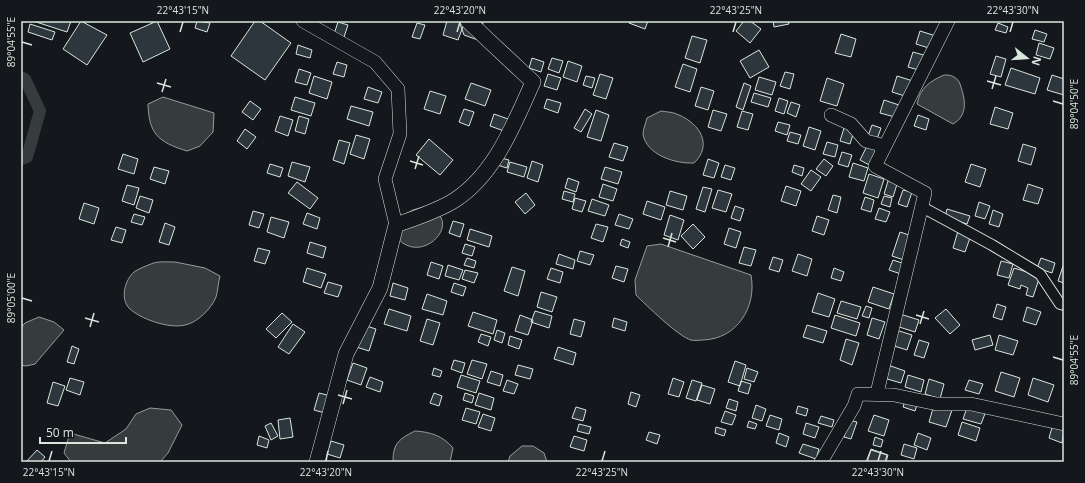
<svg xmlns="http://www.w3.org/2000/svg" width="1085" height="483" font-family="'Open Sans',sans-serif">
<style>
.water{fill:#363b3e;stroke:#939e99}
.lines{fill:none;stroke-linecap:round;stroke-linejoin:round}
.canal{stroke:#363b3e;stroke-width:12}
.building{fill:#2c363c;stroke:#d8e6dc}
.minor-casing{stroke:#d8e6dc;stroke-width:12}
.tertiary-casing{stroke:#d8e6dc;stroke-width:14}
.secondary-casing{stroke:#d8e6dc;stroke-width:16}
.minor{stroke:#14181c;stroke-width:10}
.tertiary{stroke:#14181c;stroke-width:13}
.secondary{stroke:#14181c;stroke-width:15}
.ticks{fill:none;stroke:#d8e6dc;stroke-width:1.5}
.neatline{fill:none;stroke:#d8e6dc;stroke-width:1.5}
.ticks-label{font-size:10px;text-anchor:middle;fill:#d8e6dc}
</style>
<rect width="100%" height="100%" fill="#14181c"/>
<!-- water -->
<path class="water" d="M944,75C947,75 951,75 954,77C958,79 960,83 961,87C966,102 967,116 953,124L917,104C920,88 930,81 944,75Z
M163,97L214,113L213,132L200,146L187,151C158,142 149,134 148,104Z
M661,111C666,112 674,112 679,115C700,124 713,145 694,163C676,164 646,155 643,134C643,129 646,123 647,118Z
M423,207C428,207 430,208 434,211C461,226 418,268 395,235L400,217L413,210Z
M661,244L751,275C757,307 737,339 703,340C700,340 694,341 691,340C679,337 646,305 636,295L635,280L647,246Z
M175,262L205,268L220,276C218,283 218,291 216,297C212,308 197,323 185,325C169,329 140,319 129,308C120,298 125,280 134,272C138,269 146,266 151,264C157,261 167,262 175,262Z
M39,317L54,322L64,330L35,364L26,366L21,365V328L25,323Z
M150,408L171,410L182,425L168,453L160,462H71L64,453L70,433L105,443L126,429L136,414Z
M415,431C431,432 443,436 453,448L450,462H393C393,443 399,439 415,431Z
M522,446H533L544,453L547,462H508L510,456Z"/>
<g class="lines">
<!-- canal -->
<path class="canal" d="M21,77L25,79L40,111L27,157L21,159"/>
</g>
<!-- building -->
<path class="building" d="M33,21H71L67,32Z
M81,21L107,35L87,65L63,49Z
M157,21L170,49L143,62L130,33Z
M197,21L210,23L207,32L195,28Z
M255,21H260L291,43L265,80L231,56Z
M447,21H465L458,40L443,35Z
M459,21H481L483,23L478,40L464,35Z
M630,21H648L645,29L629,23Z
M744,21H750L761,29L750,43L736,31Z
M773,21H788L789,24L774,27Z
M338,22L348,25L343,40L333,37Z
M417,23L425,25L420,39L412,37Z
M998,23L1008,27L1006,33L995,30Z
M30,24L55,32L52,40L28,32Z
M1035,30L1047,34L1044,42L1032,39Z
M920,31L936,36L932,49L916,44Z
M841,34L856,39L851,57L835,53Z
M692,36L707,40L700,63L685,58Z
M1039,43L1054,48L1050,59L1036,55Z
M298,45L312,50L310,58L296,54Z
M759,50L769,67L750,78L740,61Z
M913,52L927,56L922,71L908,67Z
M996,56L1006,59L1001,77L990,74Z
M532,58L544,62L541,72L529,68Z
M552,58L563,61L559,73L548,69Z
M568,61L582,66L577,82L563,77Z
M337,62L347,65L344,77L333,74Z
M683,64L697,69L690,92L675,87Z
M1011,68L1040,78L1035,94L1005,85Z
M299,69L311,73L307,85L295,82Z
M785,72L794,74L790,89L780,86Z
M548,74L561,78L557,90L544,86Z
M600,74L613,78L606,99L593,95Z
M1052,75L1064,79V95L1047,90Z
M314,76L332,82L327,99L309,93Z
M586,76L595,78L592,88L583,85Z
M897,76L913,81L908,97L892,92Z
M759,77L776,82L772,95L755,90Z
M827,78L844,84L837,106L820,101Z
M471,83L491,90L485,106L465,99Z
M744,83L751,86L743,110L736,107Z
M368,87L382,92L378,103L364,99Z
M701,87L714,91L708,110L695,106Z
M430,91L446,96L440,114L424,109Z
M754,93L771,98L768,107L751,102Z
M295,97L315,103L311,116L291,110Z
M779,98L788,101L784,114L775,111Z
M547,99L561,103L558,113L544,108Z
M884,100L899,105L895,117L880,113Z
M250,101L261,109L253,120L242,112Z
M791,102L800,105L796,117L787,113Z
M351,106L373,112L369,126L347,119Z
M995,107L1013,113L1008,129L990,124Z
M464,109L474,112L469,126L459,122Z
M585,109L592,114L581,132L574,128Z
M596,110L609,115L601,141L587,137Z
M713,110L727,114L721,131L708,127Z
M742,111L753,114L748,130L737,127Z
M494,114L511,120L507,132L490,126Z
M918,115L929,119L926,130L914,126Z
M280,116L293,120L288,136L275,131Z
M299,116L309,119L305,134L295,131Z
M778,122L790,125L787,135L775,131Z
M872,125L881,128L877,139L868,136Z
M809,127L821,131L815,150L803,146Z
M844,128L854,131L850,144L840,141Z
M245,129L256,137L247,149L237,141Z
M790,132L801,135L798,144L787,141Z
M356,135L370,139L364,159L350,154Z
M429,139L453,160L440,175L416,155Z
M339,140L350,143L344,164L333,160Z
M827,142L838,145L835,157L823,154Z
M614,143L628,147L623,161L609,157Z
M1023,144L1036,148L1031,165L1018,161Z
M867,146L878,151L871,166L860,160Z
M842,152L852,155L848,167L838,164Z
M123,154L138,159L134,174L118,169Z
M497,157L509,160L507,168L494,164Z
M708,159L719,163L714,178L703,175Z
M824,159L833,166L826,176L816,169Z
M532,161L543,165L538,182L527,178Z
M292,162L310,167L305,182L288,176Z
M510,162L527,167L524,177L507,172Z
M853,163L868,168L864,181L849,177Z
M270,164L283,168L280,177L267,173Z
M971,164L986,169L980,187L965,182Z
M725,165L735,168L731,180L721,177Z
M794,165L804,168L802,176L792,172Z
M154,167L169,171L165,184L150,179Z
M605,167L622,172L618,184L601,179Z
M811,170L821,177L811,191L801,184Z
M869,174L884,179L878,198L863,193Z
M568,178L579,182L576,192L565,188Z
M889,178L898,181L893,197L884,194Z
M297,182L318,198L310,209L288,193Z
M603,184L617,189L613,201L599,197Z
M1028,184L1043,189L1038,204L1023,200Z
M127,185L139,188L134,205L122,201Z
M786,186L801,191L796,206L781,201Z
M703,187L712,189L705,212L696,209Z
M718,190L732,194L726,212L712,208Z
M903,190L912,192L907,207L898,204Z
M564,191L575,194L573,202L562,199Z
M670,191L687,196L683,210L666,205Z
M526,193L535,205L525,214L515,202Z
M833,195L841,197L837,213L828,210Z
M140,196L153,200L149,213L136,208Z
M884,196L892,198L890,207L881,204Z
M865,197L874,200L871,212L861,209Z
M575,198L586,201L582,212L572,209Z
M592,199L609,205L605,216L588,211Z
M647,201L665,207L661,220L643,214Z
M979,202L990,206L985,219L975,216Z
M84,203L99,208L94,224L79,219Z
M735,206L744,209L740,221L731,218Z
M879,208L890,212L886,222L875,219Z
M947,209L970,216L967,224L945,217Z
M993,210L1003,214L999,227L989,224Z
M253,211L264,214L259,228L249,225Z
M307,213L320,218L317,229L303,224Z
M134,214L145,217L142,225L131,222Z
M619,214L633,219L629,229L615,225Z
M670,215L684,220L678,240L664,235Z
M817,216L829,220L824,235L812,231Z
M271,217L289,222L284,238L267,232Z
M453,221L464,224L460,237L449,233Z
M165,223L175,227L169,245L159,242Z
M596,224L608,227L603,242L591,238Z
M693,224L705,237L693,249L681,236Z
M116,227L126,230L122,243L111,240Z
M729,228L741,232L736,248L724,244Z
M470,229L492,236L489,247L467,240Z
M958,231L971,235L965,252L953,248Z
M900,232L912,236L904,260L892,256Z
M622,239L630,242L628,248L620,245Z
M310,242L326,247L323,258L307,253Z
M465,244L475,247L472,256L462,253Z
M744,247L756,250L751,266L739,263Z
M258,248L270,251L265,264L254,261Z
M580,251L594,255L590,265L577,261Z
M559,254L575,260L573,269L556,264Z
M798,254L812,259L807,276L792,271Z
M773,257L783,260L779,272L769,269Z
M467,258L476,261L474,268L464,265Z
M1041,258L1055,263L1052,273L1037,268Z
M893,260L905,264L901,274L889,270Z
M1001,261L1013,264L1009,278L997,275Z
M431,262L443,266L439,279L427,275Z
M1064,263V283L1058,281Z
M448,265L463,270L459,280L445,276Z
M616,266L628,269L624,282L612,278Z
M512,267L525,271L518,296L504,291Z
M307,268L326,274L321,288L303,282Z
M551,268L563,272L560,283L547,279Z
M834,268L844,272L841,281L831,278Z
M1014,268L1040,276L1033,297L1026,295L1028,288L1021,285L1020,289L1008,285Z
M465,270L478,273L474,283L462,279Z
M328,282L342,286L338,297L324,293Z
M393,283L408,288L405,300L390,296Z
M454,283L466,287L463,296L451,292Z
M873,287L894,294L889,309L868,302Z
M541,292L557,297L552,312L537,307Z
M818,293L835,299L829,317L812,312Z
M427,294L447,301L443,315L422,309Z
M841,301L861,307L857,319L837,313Z
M997,304L1006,307L1002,320L993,317Z
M866,306L872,308L869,318L862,316Z
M1027,307L1041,312L1036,325L1023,321Z
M389,309L411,316L407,331L384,324Z
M946,309L960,325L950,334L935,318Z
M535,311L552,316L549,328L531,322Z
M473,312L497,320L493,334L468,326Z
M282,313L292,322L276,338L266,329Z
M900,314L919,320L915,332L896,326Z
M520,315L533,320L528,335L515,331Z
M835,315L860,323L856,336L831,328Z
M614,318L627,322L625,331L612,327Z
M872,318L885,322L879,339L867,335Z
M427,319L440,323L433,345L420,341Z
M574,319L585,322L581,337L570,334Z
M357,323L376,329L369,351L350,345Z
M293,324L305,332L289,354L278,347Z
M807,325L827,331L823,343L803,337Z
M497,330L505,333L502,343L494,340Z
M896,330L912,335L907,350L891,345Z
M481,334L491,337L488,346L478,342Z
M990,335L993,345L975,350L972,340Z
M999,335L1018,341L1013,355L995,350Z
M510,336L522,340L519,349L508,345Z
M846,339L859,343L852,365L840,360Z
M919,340L929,343L924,358L914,355Z
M72,346L79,349L74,364L67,362Z
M558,347L576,353L573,365L554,359Z
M454,360L465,363L462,373L451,369Z
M472,360L487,364L482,379L467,374Z
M735,361L746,365L740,386L728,382Z
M353,363L367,368L361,385L347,380Z
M518,365L533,369L530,379L515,375Z
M888,365L905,371L901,383L884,378Z
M434,368L442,371L440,377L432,375Z
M747,368L758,372L754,382L744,379Z
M491,371L503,375L500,386L487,382Z
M1001,372L1020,378L1014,397L995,391Z
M461,375L480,381L476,393L457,387Z
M908,375L924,380L921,392L905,387Z
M370,377L383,382L380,392L366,387Z
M70,378L84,382L80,395L66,390Z
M673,378L684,382L679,397L668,394Z
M1033,378L1054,385L1048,402L1028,395Z
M929,379L944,384L940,399L925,394Z
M507,380L518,384L514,394L503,391Z
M692,380L702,383L696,401L686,398Z
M969,380L983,384L979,394L965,390Z
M741,381L751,384L748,394L738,391Z
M53,382L65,386L58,406L47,403Z
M702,385L715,389L710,404L697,400Z
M631,392L640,395L636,407L628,404Z
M319,393L331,396L325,413L314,410Z
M434,393L442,396L439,406L430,403Z
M465,393L474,396L472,403L463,400Z
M479,393L494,398L491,410L475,405Z
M906,398L918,402L915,411L903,407Z
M729,399L738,402L736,411L726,408Z
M756,405L766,409L762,421L752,418Z
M934,405L952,410L946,427L929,422Z
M968,405L986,411L981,424L963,419Z
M798,406L808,409L806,416L796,413Z
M576,407L586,410L583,421L572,418Z
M466,408L480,412L476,424L462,420Z
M725,411L736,415L732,425L721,422Z
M483,414L495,418L491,431L478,427Z
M770,415L782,419L779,430L766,426Z
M874,415L889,420L884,436L868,431Z
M821,416L834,420L832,427L818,423Z
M290,418L293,437L280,439L278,420Z
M849,420L857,422L851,439L844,437Z
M749,421L757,424L755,429L747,427Z
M962,422L980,428L976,441L958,435Z
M271,423L278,436L271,440L265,426Z
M806,423L819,427L815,438L803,434Z
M579,424L591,427L589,434L577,431Z
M1053,424L1064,428L1062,443L1049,438Z
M716,427L726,430L724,436L715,433Z
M649,432L660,435L657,444L646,440Z
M779,433L789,437L786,447L776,443Z
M918,433L931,438L927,450L914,445Z
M259,436L269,440L267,448L257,445Z
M574,436L587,440L584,451L570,447Z
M875,437L883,440L881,447L873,445Z
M331,441L344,445L340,458L327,454Z
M803,444L819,449L816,459L799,453Z
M904,444L917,448L914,459L901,455Z
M871,449L888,455L886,462H866Z
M37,450L45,457L41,462H26Z
M871,450L887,455L885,462H867Z"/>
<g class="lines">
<defs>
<path id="minor" d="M922,207L992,245L1040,274L1060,304L1064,305"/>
<path id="tertiary" d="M303,21L375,62L398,89L400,134L385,179L396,225
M831,115L851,124L866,141L878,144L883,150
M877,393L925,193L875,166L948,21
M821,462L854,406L858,394L894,395L937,404H971L1064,424"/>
<path id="secondary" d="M317,462L346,354L380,288L396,225C415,218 438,211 455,200C495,174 514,124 533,82L468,21"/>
</defs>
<!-- minor casing -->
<use href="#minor" class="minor-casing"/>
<!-- tertiary casing -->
<use href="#tertiary" class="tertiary-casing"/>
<!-- secondary casing -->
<use href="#secondary" class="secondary-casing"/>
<!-- minor -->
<use href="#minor" class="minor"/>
<!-- tertiary -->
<use href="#tertiary" class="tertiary"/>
<!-- secondary -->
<use href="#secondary" class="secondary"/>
</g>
<!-- ticks -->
<path class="ticks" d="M180,32L183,22M457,32L460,22M733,32L736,22M1010,32L1013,22M22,42L32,45M987,81L1001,85M157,83L171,87M992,89L996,76M162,92L166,79M1053,101L1063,104M410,161L423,165M415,169L419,156M663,238L676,242M668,247L672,233M22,298L32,301M916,315L929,319M85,318L99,322M920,324L924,311M90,327L94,313M1053,357L1063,360M338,395L352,399M343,404L347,390M49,461L52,451M326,461L328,451M602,461L605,451M878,461L881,451"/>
<!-- border -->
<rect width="1085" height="483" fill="none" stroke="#14181c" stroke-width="44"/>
<!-- north arrow -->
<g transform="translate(1027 58) rotate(107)" stroke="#14181c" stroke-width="3" paint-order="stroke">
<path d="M0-3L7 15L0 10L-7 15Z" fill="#d8e6dc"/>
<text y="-6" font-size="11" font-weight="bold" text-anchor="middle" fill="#d8e6dc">N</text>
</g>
<!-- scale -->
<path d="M40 437v6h86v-6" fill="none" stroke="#d8e6dc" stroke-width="2"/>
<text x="46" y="437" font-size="12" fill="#d8e6dc" stroke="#14181c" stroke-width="3" paint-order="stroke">50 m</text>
<rect x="22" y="22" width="1041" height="439" class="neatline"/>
<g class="ticks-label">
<text x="183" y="14">22°43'15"N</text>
<text x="460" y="14">22°43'20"N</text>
<text x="736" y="14">22°43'25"N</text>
<text x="1013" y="14">22°43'30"N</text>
<text transform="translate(11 42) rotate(-90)" y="4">89°04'55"E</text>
<text transform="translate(1074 104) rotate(-90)" y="4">89°04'50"E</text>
<text transform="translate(11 298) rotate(-90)" y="4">89°05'00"E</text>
<text transform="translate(1074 360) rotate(-90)" y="4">89°04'55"E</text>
<text x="49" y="476">22°43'15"N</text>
<text x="326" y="476">22°43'20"N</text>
<text x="602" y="476">22°43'25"N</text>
<text x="878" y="476">22°43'30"N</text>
</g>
</svg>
